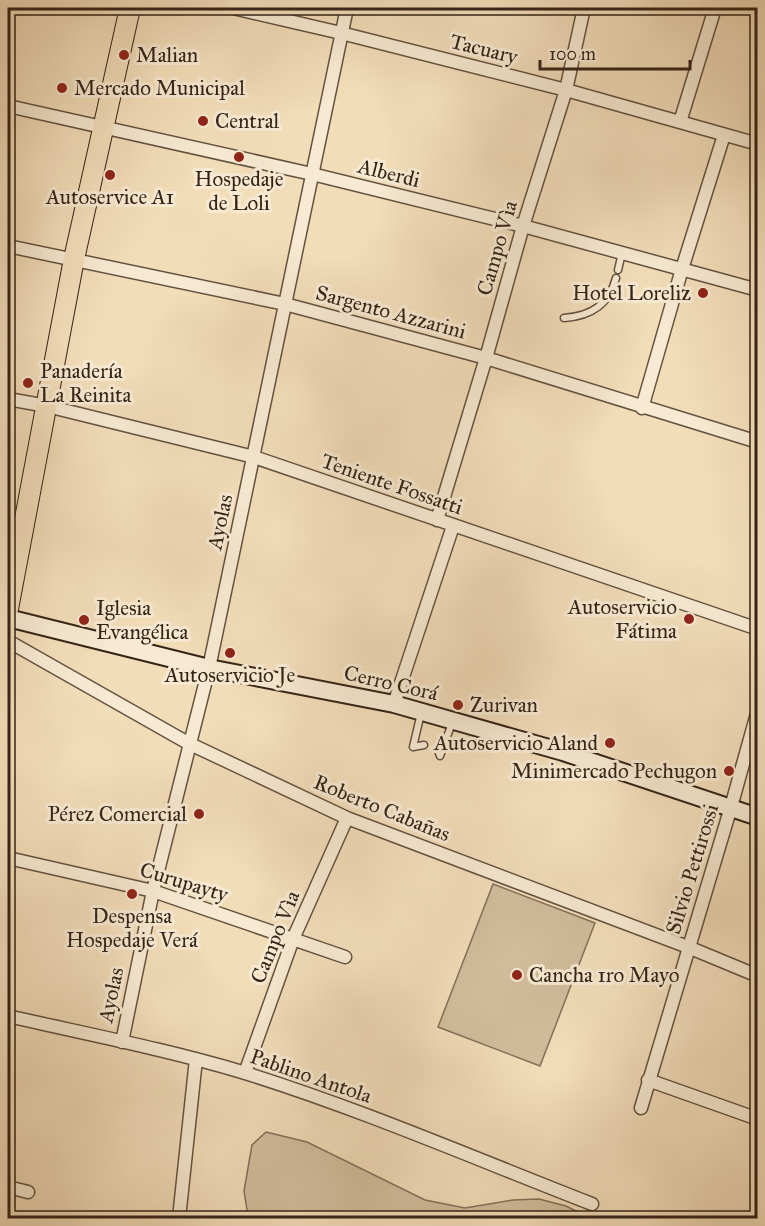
<svg xmlns="http://www.w3.org/2000/svg" width="765" height="1226" font-family="'IM FELL Great Primer',serif">
<style>
.green{fill:#d2bd9d;stroke:#84705a;stroke-width:1.5}
.water{fill:#b29e82;stroke:#806d57;stroke-width:1.5}
.lines{fill:none;stroke-linecap:round;stroke-linejoin:round}
.lane-casing{stroke:#645240;stroke-width:9}
.street-casing{stroke:#645240;stroke-width:15}
.secondary-casing{stroke:#352317;stroke-width:20}
.primary-casing{stroke:#352317;stroke-width:22}
.lane{stroke:#f7e9d2;stroke-width:6}
.street{stroke:#f7e9d2;stroke-width:12}
.secondary{stroke:#f7e9d2;stroke-width:16}
.primary{stroke:#f2ddb9;stroke-width:20}
.poi-dot{fill:#8f2418;stroke:#f7e9d2;stroke-width:2}
.labels{text-anchor:middle;dominant-baseline:central;stroke-width:6;stroke-linejoin:round;paint-order:stroke}
.street-label{font-size:21px;fill:#352317;stroke:#f7e9d2}
.poi-label{font-size:21px;fill:#352317;stroke:#f7e9d2;text-anchor:start}
</style>
<rect width="100%" height="100%" fill="#f2ddb9"/>
<filter id="stains"><feTurbulence type="fractalNoise" baseFrequency=".00333" numOctaves="4"/><feColorMatrix values="0 0 0 0 .2 0 0 0 0 .09 0 0 0 0 .02 0 0 0 .5 -.17"/></filter>
<radialGradient id="worn" r=".72"><stop offset=".6" stop-color="#630" stop-opacity="0"/><stop offset="1" stop-color="#630" stop-opacity=".3"/></radialGradient>
<!-- green -->
<path class="green" d="M493,884L595,923L540,1066L438,1027Z
M266,1132L307,1142L425,1200L465,1208L513,1200L539,1199L566,1206L590,1218H433L398,1213L248,1216L244,1191L252,1145Z"/>
<!-- water -->
<path class="water" d="M398,1213L433,1218H239L248,1216Z"/>
<g class="lines">
<defs>
<path id="lane" d="M618,270L622,253
M564,318C591,316 609,305 616,278
M421,713L413,747L424,745
M438,750L440,756L452,723"/>
<path id="street" d="M233,8L341,33L566,90L758,144
M8,106L312,174L523,226L758,290
M680,122L715,8
M8,246L285,304L486,358L758,442
M8,399L47,406L254,457L758,629
M642,408L682,269L724,135
M437,520L486,358L523,226L566,90L584,8
M8,641L188,743L347,818L688,947L758,976
M394,704L453,526
M8,858L153,891L345,957
M8,1016C86,1034 165,1049 242,1072C361,1109 476,1159 592,1204
M122,1042L153,891L209,668L347,8
M245,1073L293,939L347,818
M648,1080L758,1119
M641,1108L731,807L758,710
M8,1187L28,1192
M179,1218L196,1059"/>
<path id="secondary" d="M8,618L209,668L394,704L563,752L758,817"/>
<path id="primary" d="M8,609L74,259L130,8"/>
</defs>
<!-- lane casing -->
<use href="#lane" class="lane-casing"/>
<!-- street casing -->
<use href="#street" class="street-casing"/>
<!-- secondary casing -->
<use href="#secondary" class="secondary-casing"/>
<!-- primary casing -->
<use href="#primary" class="primary-casing"/>
<!-- lane -->
<use href="#lane" class="lane"/>
<!-- street -->
<use href="#street" class="street"/>
<!-- secondary -->
<use href="#secondary" class="secondary"/>
<!-- primary -->
<use href="#primary" class="primary"/>
</g>
<!-- markers -->
<g class="poi-dot">
<circle cx="124" cy="55" r="6"/>
<circle cx="62" cy="88" r="6"/>
<circle cx="203" cy="121" r="6"/>
<circle cx="239" cy="157" r="6"/>
<circle cx="110" cy="175" r="6"/>
<circle cx="703" cy="293" r="6"/>
<circle cx="28" cy="383" r="6"/>
<circle cx="689" cy="619" r="6"/>
<circle cx="84" cy="620" r="6"/>
<circle cx="230" cy="653" r="6"/>
<circle cx="458" cy="705" r="6"/>
<circle cx="610" cy="743" r="6"/>
<circle cx="729" cy="771" r="6"/>
<circle cx="199" cy="814" r="6"/>
<circle cx="132" cy="894" r="6"/>
<circle cx="517" cy="975" r="6"/>
</g>
<g class="labels">
<!-- street labels -->
<g class="street-label">
<text transform="translate(484 49) rotate(14)">Tacuary</text>
<text transform="translate(389 173) rotate(14)">Alberdi</text>
<text transform="translate(497 248) rotate(-74)">Campo Vìa</text>
<text transform="translate(391 312) rotate(15)">Sargento Azzarini</text>
<text transform="translate(392 484) rotate(19)">Teniente Fossatti</text>
<text transform="translate(220 522) rotate(-78)">Ayolas</text>
<text transform="translate(391 683) rotate(13)">Cerro Corá</text>
<text transform="translate(382 808) rotate(22)">Roberto Cabañas</text>
<text transform="translate(692 869) rotate(-73)">Silvio Pettirossi</text>
<text transform="translate(184 882) rotate(17)">Curupayty</text>
<text transform="translate(275 937) rotate(-68)">Campo Vìa</text>
<text transform="translate(111 995) rotate(-78)">Ayolas</text>
<text transform="translate(311 1076) rotate(19)">Pablino Antola</text>
</g>
<!-- poi labels -->
<g class="poi-label">
<text x="136" y="55">Malian</text>
<text x="74" y="88">Mercado Municipal</text>
<text x="215" y="121">Central</text>
<text x="239" y="179" text-anchor="middle">Hospedaje<tspan x="239" dy="24">de Loli</tspan></text>
<text x="110" y="197" text-anchor="middle">Autoservice A1</text>
<text x="691" y="293" text-anchor="end">Hotel Loreliz</text>
<text x="40" y="371">Panadería<tspan x="40" dy="24">La Reinita</tspan></text>
<text x="677" y="607" text-anchor="end">Autoservicio<tspan x="677" dy="24">Fátima</tspan></text>
<text x="96" y="608">Iglesia<tspan x="96" dy="24">Evangélica</tspan></text>
<text x="230" y="675" text-anchor="middle">Autoservicio Je</text>
<text x="470" y="705">Zurivan</text>
<text x="598" y="743" text-anchor="end">Autoservicio Aland</text>
<text x="717" y="771" text-anchor="end">Minimercado Pechugon</text>
<text x="187" y="814" text-anchor="end">Pérez Comercial</text>
<text x="132" y="916" text-anchor="middle">Despensa<tspan x="132" dy="24">Hospedaje Verá</tspan></text>
<text x="529" y="975">Cancha 1ro Mayo</text>
</g>
</g>
<!-- margin -->
<rect width="765" height="1226" fill="none" stroke="#f2ddb9" stroke-width="30"/>
<rect x="9" y="9" width="747" height="1208" fill="none" stroke="#352317" stroke-width="3"/>
<rect x="15" y="15" width="735" height="1196" fill="none" stroke="#352317" stroke-width="1.5"/>
<!-- scale -->
<path d="M540 60v9h150v-9" fill="none" stroke="#352317" stroke-width="3"/>
<text x="549" y="60" font-size="18" fill="#352317" stroke="#f7e9d2" stroke-width="4.5" paint-order="stroke">100 m</text>
<rect width="100%" height="100%" filter="url(#stains)"/>
<rect width="100%" height="100%" fill="url(#worn)"/>
</svg>
